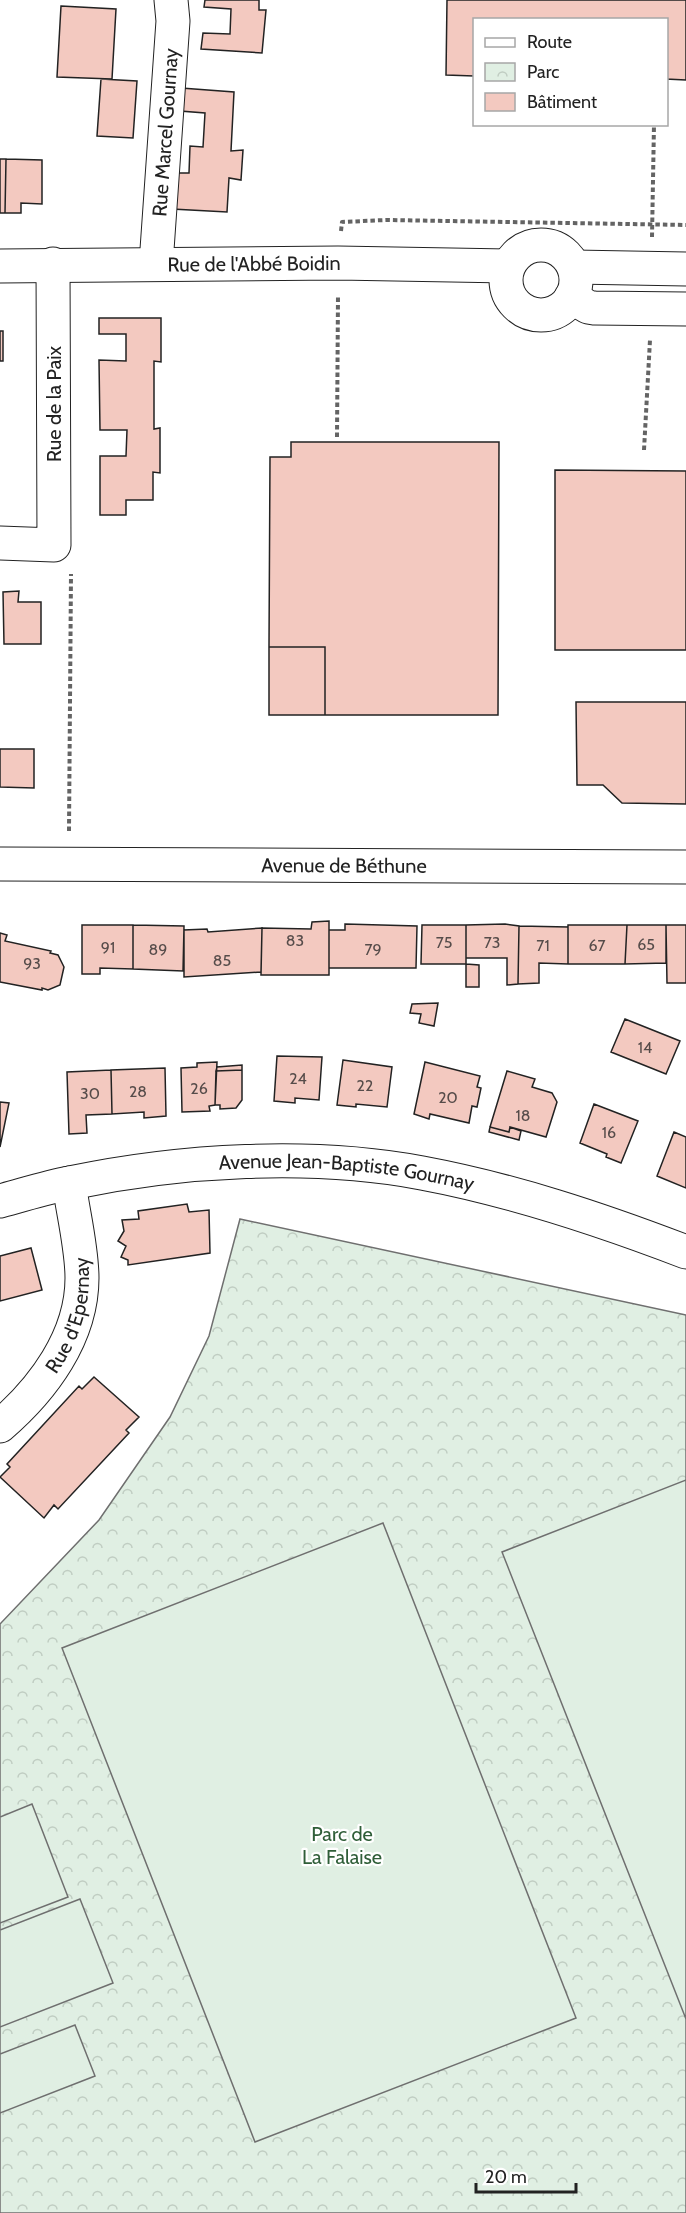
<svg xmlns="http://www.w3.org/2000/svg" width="686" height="2213" font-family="Cabin,sans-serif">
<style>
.park{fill:url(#park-crowns);stroke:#6f6f6f;stroke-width:1.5}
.pitch{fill:#e0efe3;stroke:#6f6f6f;stroke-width:1.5}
.building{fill:#f3c9c0;stroke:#222;stroke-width:1.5}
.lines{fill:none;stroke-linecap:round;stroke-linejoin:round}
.minor-casing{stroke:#222;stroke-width:35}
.path{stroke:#646464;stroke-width:4;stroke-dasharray:4.5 3;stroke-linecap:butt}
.minor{stroke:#fff;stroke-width:33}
.labels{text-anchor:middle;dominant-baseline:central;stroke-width:4.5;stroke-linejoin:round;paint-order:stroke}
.number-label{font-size:16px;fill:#564c4a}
.street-label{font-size:20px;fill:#222;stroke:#fff}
.park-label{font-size:20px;fill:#2f5e38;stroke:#fff}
</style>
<defs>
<pattern id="park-crowns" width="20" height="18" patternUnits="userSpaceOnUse" patternTransform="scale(1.5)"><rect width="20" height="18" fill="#e0efe3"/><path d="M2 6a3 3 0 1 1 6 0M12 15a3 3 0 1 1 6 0" fill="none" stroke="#c0cdc2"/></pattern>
</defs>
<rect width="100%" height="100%" fill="#fff"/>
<!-- park -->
<path class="park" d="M240,1219L686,1315V2213H0V1624L99,1520L170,1417L209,1336Z"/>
<!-- pitch -->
<path class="pitch" d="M686,1480V2019L502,1552Z
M383,1523L576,2018L255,2142L62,1648Z
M32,1804L68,1897L0,1923V1817Z
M80,1899L113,1983L0,2027V1930Z
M75,2025L95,2076L0,2113V2054Z"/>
<!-- building -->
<path class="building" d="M205,0H259V10H266L262,53L201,49L203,33L230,34L231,9L204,7Z
M447,0H686V80L666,79V20H474V76L446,75Z
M61,6L116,9L112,79L57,77Z
M101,79L137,81L133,138L97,136Z
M181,88L234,92L231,151L243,150L241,180L229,178L227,212L172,209L175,173H189L190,146L203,147L205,113L180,111Z
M0,159H6L5,213H0Z
M6,159L42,160V204L21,203V213H5Z
M99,318H161V362L154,361V429L160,428V473L153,472V500H126V515H100V456H126L127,430H100L99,360L126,361V334H99Z
M0,331H3V361H0Z
M291,442H499L498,715H325V647H269L270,457H291Z
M555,470L686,471V650H555Z
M19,591L18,602H41V644H4L3,592Z
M269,647H325V715H269Z
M576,702H686V804L622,803L603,785H577Z
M0,749H34V788L0,787Z
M329,921V975H261L262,928L311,929L312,922Z
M345,924L417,926L416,968H329V930H345Z
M505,924L519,926L518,984L507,985V958H466V925Z
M82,925H133V969L100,968V974H82Z
M133,925L184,926L183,971L133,969Z
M422,925H466V964H421Z
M568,925H627L625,964H568Z
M627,925H666V963L625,964Z
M666,925H686V983H667Z
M519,926L568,927V964L539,963V983L518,984Z
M262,928L261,972L184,977V930L207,929L208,932Z
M0,933L7,935L5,941L51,951L50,953L58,955L64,967L60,985L48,990L42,988V990L0,982Z
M466,964L479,965V987H466Z
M438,1003L434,1026L419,1023L421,1014L410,1013L412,1004Z
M625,1019L680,1041L666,1074L611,1052Z
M277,1056L322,1057L319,1100L295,1098V1103L274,1101Z
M343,1060L392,1067L387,1107L356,1104V1107L337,1105Z
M217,1062L215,1105L209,1106L210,1111L182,1112L181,1068L197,1067V1063Z
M425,1062L480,1076L477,1087L481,1088L477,1107L472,1106L469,1123L430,1114L429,1119L414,1114Z
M242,1065V1070L216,1071L217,1067Z
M165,1068L166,1116L144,1118V1112L112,1114L111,1070Z
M111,1070L112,1114L86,1115L87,1133L69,1134L67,1072Z
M242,1070V1100L236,1108L220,1109V1105H215L216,1071Z
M507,1071L535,1079L532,1087L552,1093L557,1102L546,1137L510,1127L509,1132L490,1127Z
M0,1102L9,1103L0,1147Z
M594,1104L638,1121L621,1163L606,1157L607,1154L580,1143Z
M490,1127L509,1132L510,1127L521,1131L519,1140L489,1132Z
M674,1132L686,1137V1188L657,1176Z
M187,1204L189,1212L209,1210L210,1253L128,1265V1260L121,1257L126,1246L118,1241L124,1231L122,1220L139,1219L138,1211Z
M31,1248L42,1290L0,1301V1256Z
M94,1377L139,1417L126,1430L129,1433L58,1509L54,1505L44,1518L0,1477L10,1467L7,1464L79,1386L82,1389Z"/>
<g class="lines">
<defs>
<g id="minor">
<circle cx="541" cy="280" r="35"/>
<path id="s1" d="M156,264L173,21L171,0"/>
<path id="s2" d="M0,266L338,263L508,266"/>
<path d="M574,267L686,269"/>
<path d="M571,297L588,307L594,308L686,309"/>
<path d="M0,543L54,545L53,264"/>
<path id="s3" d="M0,864L686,867"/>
<path id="s4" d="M0,1201C23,1195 47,1187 70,1183C180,1160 311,1152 422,1173C513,1190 600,1219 686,1252"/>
<path id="s5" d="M0,1426C43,1389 82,1337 82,1278C82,1248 73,1213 69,1183"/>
</g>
</defs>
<!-- minor casing -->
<use href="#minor" class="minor-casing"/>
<!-- path -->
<path class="path" d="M341,231L342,222L386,220L686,225
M652,237L654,124
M337,437L338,295
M644,450L650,340
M69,831L71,574"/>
<!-- minor -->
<use href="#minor" class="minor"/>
</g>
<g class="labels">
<!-- number labels -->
<g class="number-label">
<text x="295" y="940">83</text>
<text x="444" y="942">75</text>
<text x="492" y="942">73</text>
<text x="646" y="944">65</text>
<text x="543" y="945">71</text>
<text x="597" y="945">67</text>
<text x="108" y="947">91</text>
<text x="158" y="949">89</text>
<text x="373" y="949">79</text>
<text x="222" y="960">85</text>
<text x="32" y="963">93</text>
<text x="645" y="1047">14</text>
<text x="298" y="1078">24</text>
<text x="365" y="1085">22</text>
<text x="199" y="1088">26</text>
<text x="138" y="1091">28</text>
<text x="90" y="1093">30</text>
<text x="448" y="1097">20</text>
<text x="523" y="1115">18</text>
<text x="609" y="1132">16</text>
</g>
<!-- street labels -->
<g class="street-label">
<text stroke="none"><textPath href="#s1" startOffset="132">Rue Marcel Gournay</textPath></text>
<text stroke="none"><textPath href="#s2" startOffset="254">Rue de l'Abbé Boidin</textPath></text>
<text transform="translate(54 404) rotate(-90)">Rue de la Paix</text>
<text stroke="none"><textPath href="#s3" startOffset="344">Avenue de Béthune</textPath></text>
<text stroke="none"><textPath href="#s4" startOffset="351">Avenue Jean-Baptiste Gournay</textPath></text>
<text stroke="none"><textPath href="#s5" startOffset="135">Rue d'Epernay</textPath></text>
</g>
<!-- park labels -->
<g class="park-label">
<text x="342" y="1834">Parc de<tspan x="342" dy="23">La Falaise</tspan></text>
</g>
</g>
<!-- legend -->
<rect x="473" y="18" width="195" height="108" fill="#ffffff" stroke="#a7a7a7" stroke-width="1.5"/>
<rect x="485" y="38" width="30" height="9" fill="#ffffff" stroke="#a7a7a7" stroke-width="1.5"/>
<text x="527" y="48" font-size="18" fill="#222222">Route</text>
<rect x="485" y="63" width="30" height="18" fill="url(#park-crowns)" stroke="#a7a7a7" stroke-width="1.5"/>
<text x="527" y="78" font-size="18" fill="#222222">Parc</text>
<rect x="485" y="93" width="30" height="18" fill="#f3c9c0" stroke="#a7a7a7" stroke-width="1.5"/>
<text x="527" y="108" font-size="18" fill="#222222">Bâtiment</text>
<!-- scale -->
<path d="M476 2183v9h100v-9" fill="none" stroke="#222222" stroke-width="3"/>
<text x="485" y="2183" font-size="18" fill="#222222" stroke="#ffffff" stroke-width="4.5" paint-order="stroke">20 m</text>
</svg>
